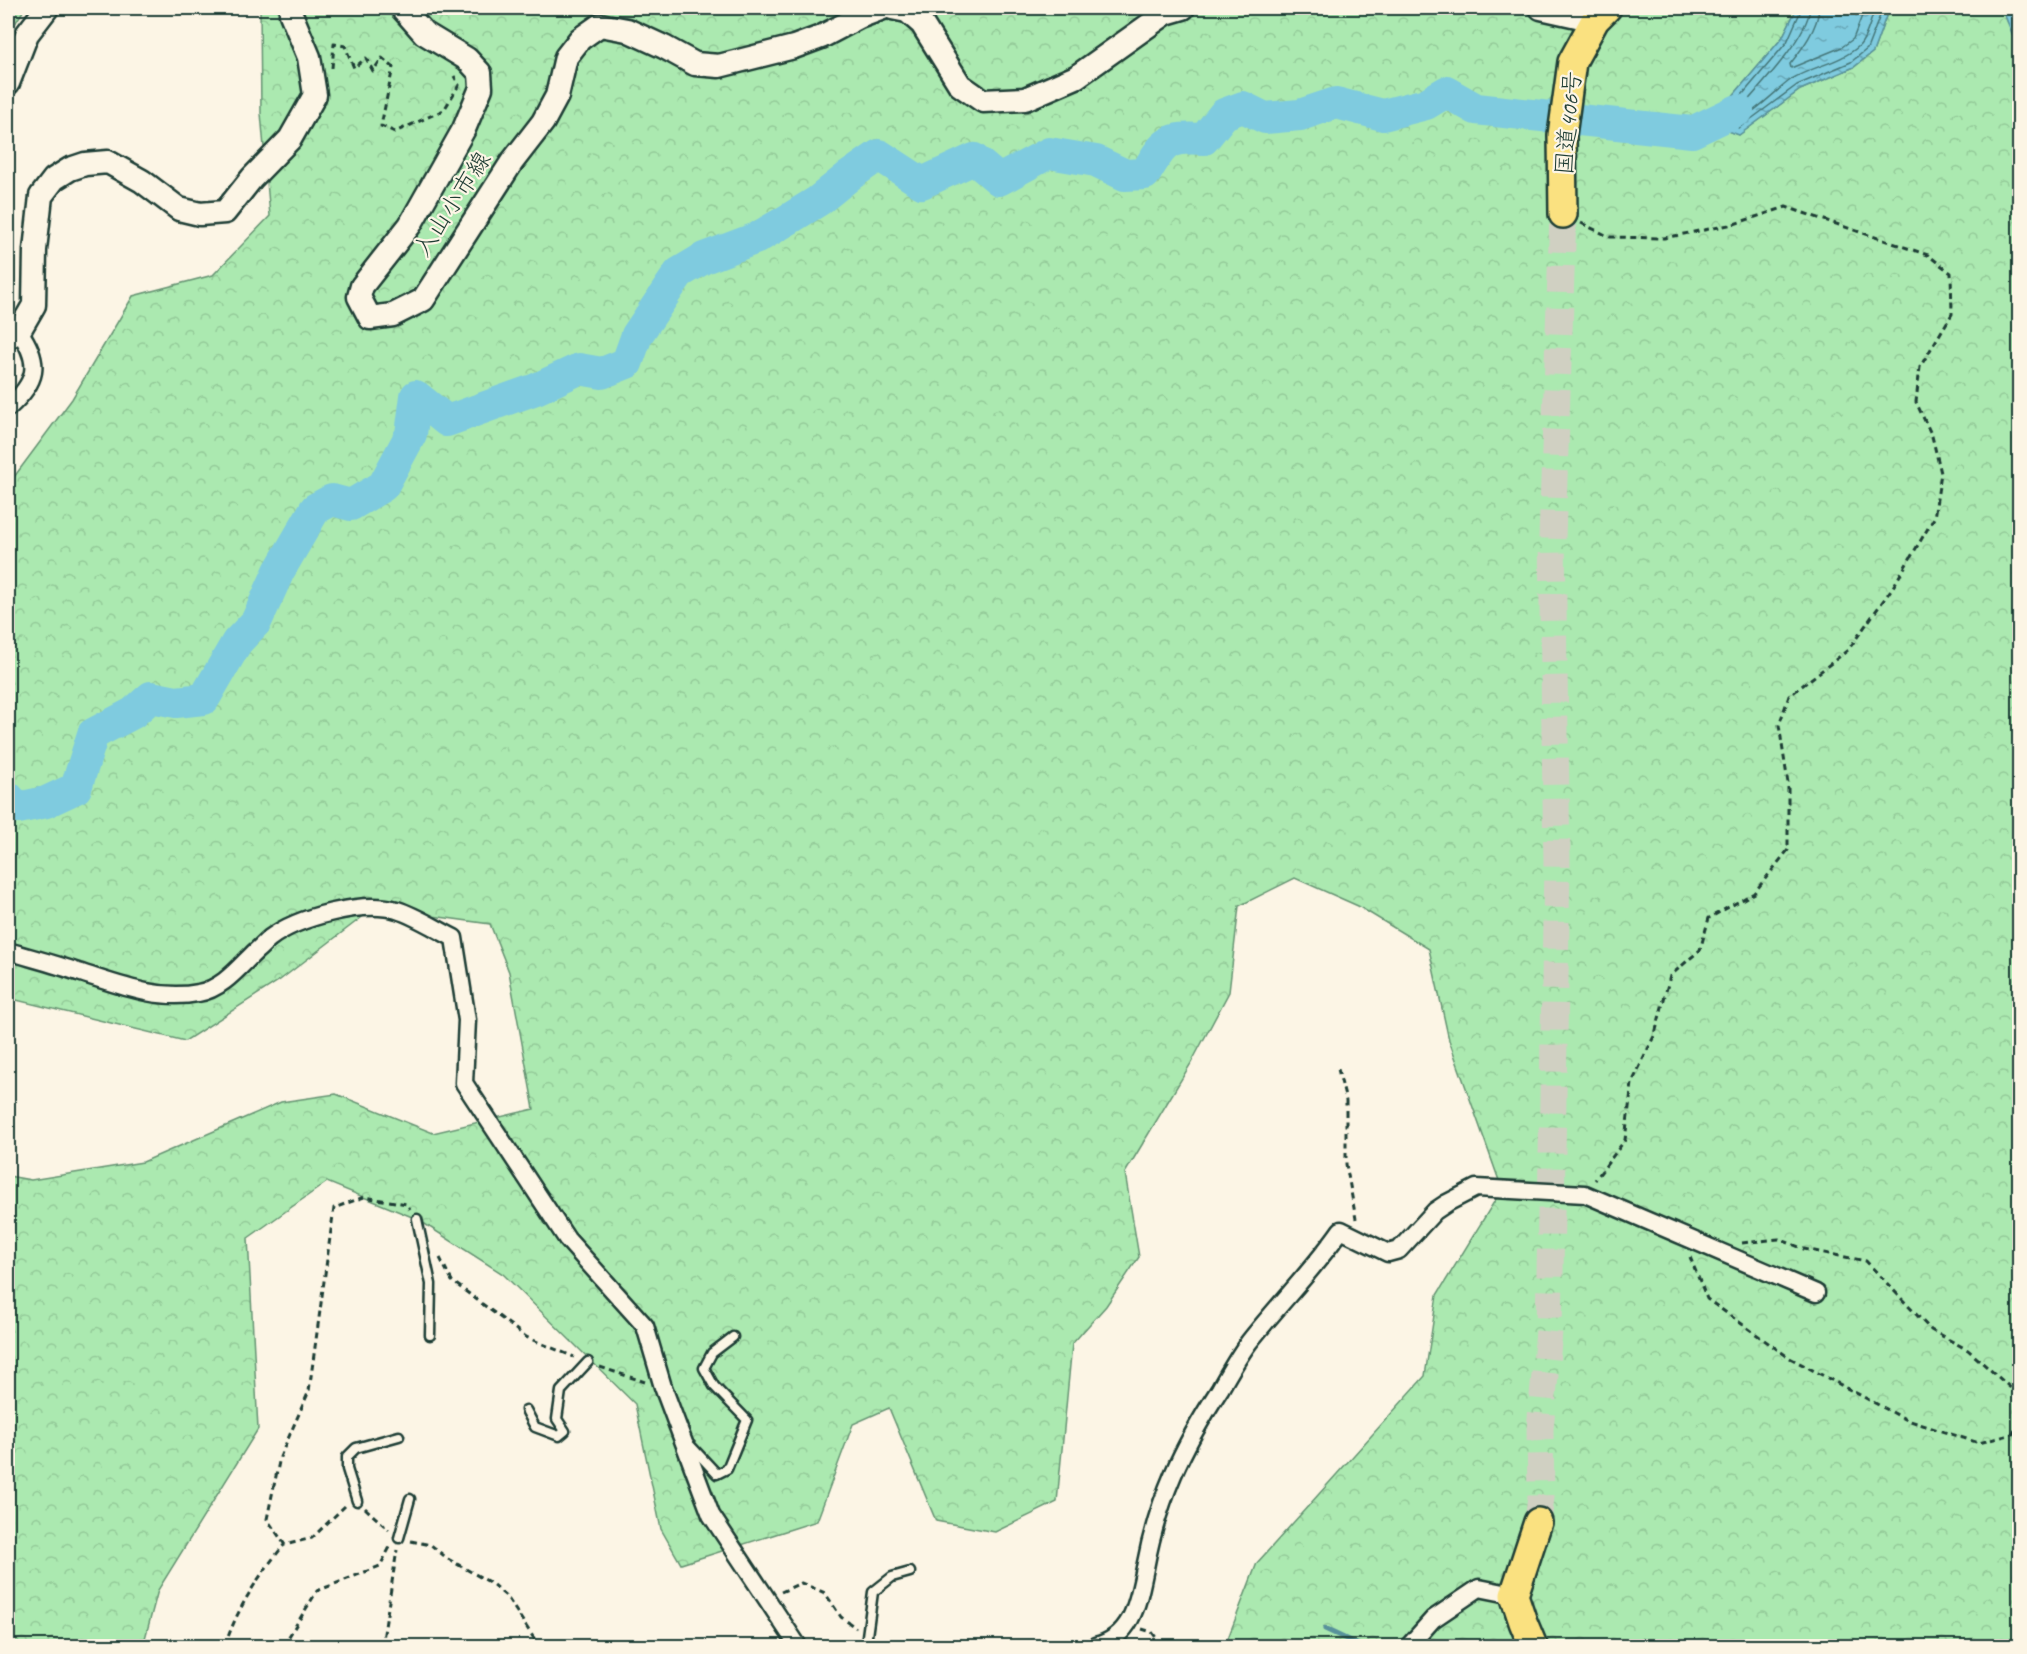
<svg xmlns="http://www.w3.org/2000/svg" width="2027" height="1654" font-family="Caveat,'Klee One',sans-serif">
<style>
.forest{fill:url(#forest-crowns);stroke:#659372;stroke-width:1.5}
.water{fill:url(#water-ripples);stroke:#59929b;stroke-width:1.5}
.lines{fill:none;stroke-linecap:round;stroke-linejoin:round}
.shore{stroke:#457678;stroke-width:1.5}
.stream{stroke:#59929b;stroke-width:5}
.river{stroke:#7fcbdf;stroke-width:32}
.trunk-tunnel{stroke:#d0d0c2;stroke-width:27;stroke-dasharray:27 14;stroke-linecap:butt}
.service-casing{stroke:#1f3d34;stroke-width:13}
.minor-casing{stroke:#1f3d34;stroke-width:21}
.secondary-casing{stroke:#1f3d34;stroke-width:27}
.trunk-casing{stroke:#1f3d34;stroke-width:32}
.path{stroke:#1f3d34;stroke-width:3;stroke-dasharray:6 4.5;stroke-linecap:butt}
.service{stroke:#fcf5e5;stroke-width:8}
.minor{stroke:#fcf5e5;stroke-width:16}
.secondary{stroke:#fcf5e5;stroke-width:22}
.trunk{stroke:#fae180;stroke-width:27}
.labels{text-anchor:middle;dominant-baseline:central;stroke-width:4.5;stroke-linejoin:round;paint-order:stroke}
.street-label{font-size:24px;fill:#1f3d34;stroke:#fcf5e5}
</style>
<defs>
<pattern id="forest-crowns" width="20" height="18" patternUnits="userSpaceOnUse" patternTransform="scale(1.5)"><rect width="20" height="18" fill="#abe9b0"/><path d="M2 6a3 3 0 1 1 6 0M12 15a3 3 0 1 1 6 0" fill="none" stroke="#93c998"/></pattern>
<pattern id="water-ripples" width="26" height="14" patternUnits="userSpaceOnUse" patternTransform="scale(1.5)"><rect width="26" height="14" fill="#7fcbdf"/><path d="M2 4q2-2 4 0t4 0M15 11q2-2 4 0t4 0" fill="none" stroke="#67a6b6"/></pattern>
</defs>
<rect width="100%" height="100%" fill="#fcf5e5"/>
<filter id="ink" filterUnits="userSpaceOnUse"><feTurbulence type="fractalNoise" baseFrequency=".0167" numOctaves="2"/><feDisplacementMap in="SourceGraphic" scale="12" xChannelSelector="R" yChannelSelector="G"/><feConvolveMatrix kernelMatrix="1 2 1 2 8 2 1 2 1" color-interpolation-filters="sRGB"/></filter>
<g filter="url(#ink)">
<!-- forest -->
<path class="forest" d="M8,8H25L8,35Z
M260,8H1797L1782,38L1726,104L1699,124L1718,127L1739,135L1800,90L1854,67L1873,52L1889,8H2002L2020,51L2019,1646H1225L1257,1563L1425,1376L1437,1295L1502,1189L1449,1040L1429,949L1358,906L1295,878L1239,906L1229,992L1190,1065L1125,1173L1139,1257L1106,1306L1072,1344L1057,1502L995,1532L936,1521L889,1408L853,1424L817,1521L681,1564L661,1529L635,1404L503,1274L417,1219L327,1182L248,1238L258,1429L158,1590L143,1646H8V1176L31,1180L143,1162L281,1102L336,1094L433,1133L534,1109L509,972L490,924L374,908L280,980L185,1041L8,998V485L72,399L133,296L213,275L270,216L261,113Z"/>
<!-- water -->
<path class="water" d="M1797,8H1889L1873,52L1854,67L1800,90L1739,135L1718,127L1699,134V124L1726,104L1782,38Z
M2002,8H2019V51Z"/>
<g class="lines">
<!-- shore -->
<path class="shore" d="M1802,8L1787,42L1731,108L1719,117L1720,121L1739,128L1797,85L1851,62L1867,49L1883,8
M1810,8C1808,37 1755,92 1735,115L1736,119C1752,117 1777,89 1792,79C1813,66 1840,63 1859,46C1867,38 1871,19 1875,8
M1819,8C1818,28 1802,49 1790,64L1791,68L1842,47L1853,39L1865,8"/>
<!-- stream -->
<path class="stream" d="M1325,1629L1361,1646"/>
<!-- river -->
<path class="river" d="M8,797L18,808L46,802L76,788L93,734L133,713L151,697L176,702L204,699L237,642L256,622L279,571L315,509L332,500L351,505L383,486L411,434L416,396L447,421L536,389L579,369L602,373L627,363L637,335L679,273L704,258L757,238L789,219L818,201L849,176L879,155L922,183L974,159L999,180L1049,153L1096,161L1125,175L1145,174C1164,143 1166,136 1204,139L1224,114L1243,107L1265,118L1300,115L1336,103L1383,115L1426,104L1446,92L1476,109L1692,132L1738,110"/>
<!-- trunk-tunnel -->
<path class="trunk-tunnel" d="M1538,1522L1541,1497L1540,1429L1549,1331L1557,863L1552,539L1563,214"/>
<defs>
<path id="service" d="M417,1219L431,1284L430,1335
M526,1410L535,1427L559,1436L565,1431L557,1419L561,1391L588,1362
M689,1444L717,1474L727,1469L747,1420L714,1386L704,1368L712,1353L733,1337
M357,1501L347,1469V1457L356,1448L399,1436
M399,1538L410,1499
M867,1636L873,1592L892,1577L910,1572"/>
<path id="minor" d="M8,408C37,382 42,364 19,331
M8,951C31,958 55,964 78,972C117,984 157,1001 198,993C223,989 240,966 256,951C261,947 265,942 270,938C298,917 363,900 397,910C416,916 436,929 454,938L467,1020L464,1083L567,1239L645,1326L663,1387L711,1515L798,1646
M1095,1646C1133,1637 1138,1601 1145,1568C1158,1498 1182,1448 1220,1389C1229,1373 1238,1357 1249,1342C1279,1304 1313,1270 1341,1230L1388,1253L1399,1250L1435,1211L1447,1203L1476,1188L1585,1194L1816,1293
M1409,1646L1433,1619L1479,1588L1514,1595"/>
<path id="secondary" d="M402,8L424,33L467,59L480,73L481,88L464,129L410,225L362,286L359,297L370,318L393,315L423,300L512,162L543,122L557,96L566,57L580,39L600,25L627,30L664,47L695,64L719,66L794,47L821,37L859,17L883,8
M892,8L907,11L922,24L960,85L983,101L1025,99L1076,77L1166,13L1183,8
M1541,8L1595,20
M8,83L27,34L47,8
M8,337L19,331L34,305L35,250L41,196L54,179L70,169L85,164L108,162L142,181L179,209L200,214L225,212L252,178L290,139L315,95L309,57L291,14V8"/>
<path id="trunk" d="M1563,214L1562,135L1572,62L1595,20L1607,8
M1533,1646L1523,1622L1514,1595L1538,1522"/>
</defs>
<!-- service casing -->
<use href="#service" class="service-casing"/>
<!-- minor casing -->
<use href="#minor" class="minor-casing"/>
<!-- secondary casing -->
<use href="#secondary" class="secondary-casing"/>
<!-- trunk casing -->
<use href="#trunk" class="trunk-casing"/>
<!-- path -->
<path class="path" d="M701,8L705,12L719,8
M771,8L829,10
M332,68L334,44L345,46L354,68L366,58L373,71L382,58L393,67L381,126L395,132L444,110L459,85L454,76
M1581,223L1610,237L1664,238L1734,224L1786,207L1928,255L1951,273L1952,314L1920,367L1916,402L1932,436L1941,473L1934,518L1893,587L1848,650L1789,696L1779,725L1788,783V850L1754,893L1709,918L1700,950L1670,976L1655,1034L1632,1083L1625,1140L1595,1180
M1338,1069L1346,1101V1164L1356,1219
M1742,1243L1779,1239L1804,1249L1866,1261L1931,1330L1968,1350L2013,1390L2020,1414
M1690,1257L1707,1299L1788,1357L1907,1420L1979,1443L2013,1434L2020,1417
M440,1258L452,1281L526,1337L574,1357
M600,1367L645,1382
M345,1506L312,1538L285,1545L267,1519L280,1457L309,1391L334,1208L364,1197L407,1204L410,1209
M365,1508L389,1530
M411,1541L431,1545L448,1559L491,1583L507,1597L537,1643L543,1646
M781,1592L801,1583L825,1593L841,1617L856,1628
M1142,1629L1152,1632L1162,1646
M225,1646C237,1608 259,1575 284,1545
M283,1646L317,1591L380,1566L390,1547
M382,1646L397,1550"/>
<!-- service -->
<use href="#service" class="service"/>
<!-- minor -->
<use href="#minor" class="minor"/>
<!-- secondary -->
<use href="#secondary" class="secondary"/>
<!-- trunk -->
<use href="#trunk" class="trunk"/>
</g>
</g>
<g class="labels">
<!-- street labels -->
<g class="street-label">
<text transform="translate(1568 123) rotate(-85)">国道406号</text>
<text transform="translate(452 204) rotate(-57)">入山小市線</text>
</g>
</g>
<!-- margin -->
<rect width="2027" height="1654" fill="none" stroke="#fcf5e5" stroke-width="30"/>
<rect x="15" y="15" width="1997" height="1624" fill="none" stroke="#1f3d34" stroke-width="2" filter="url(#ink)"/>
</svg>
